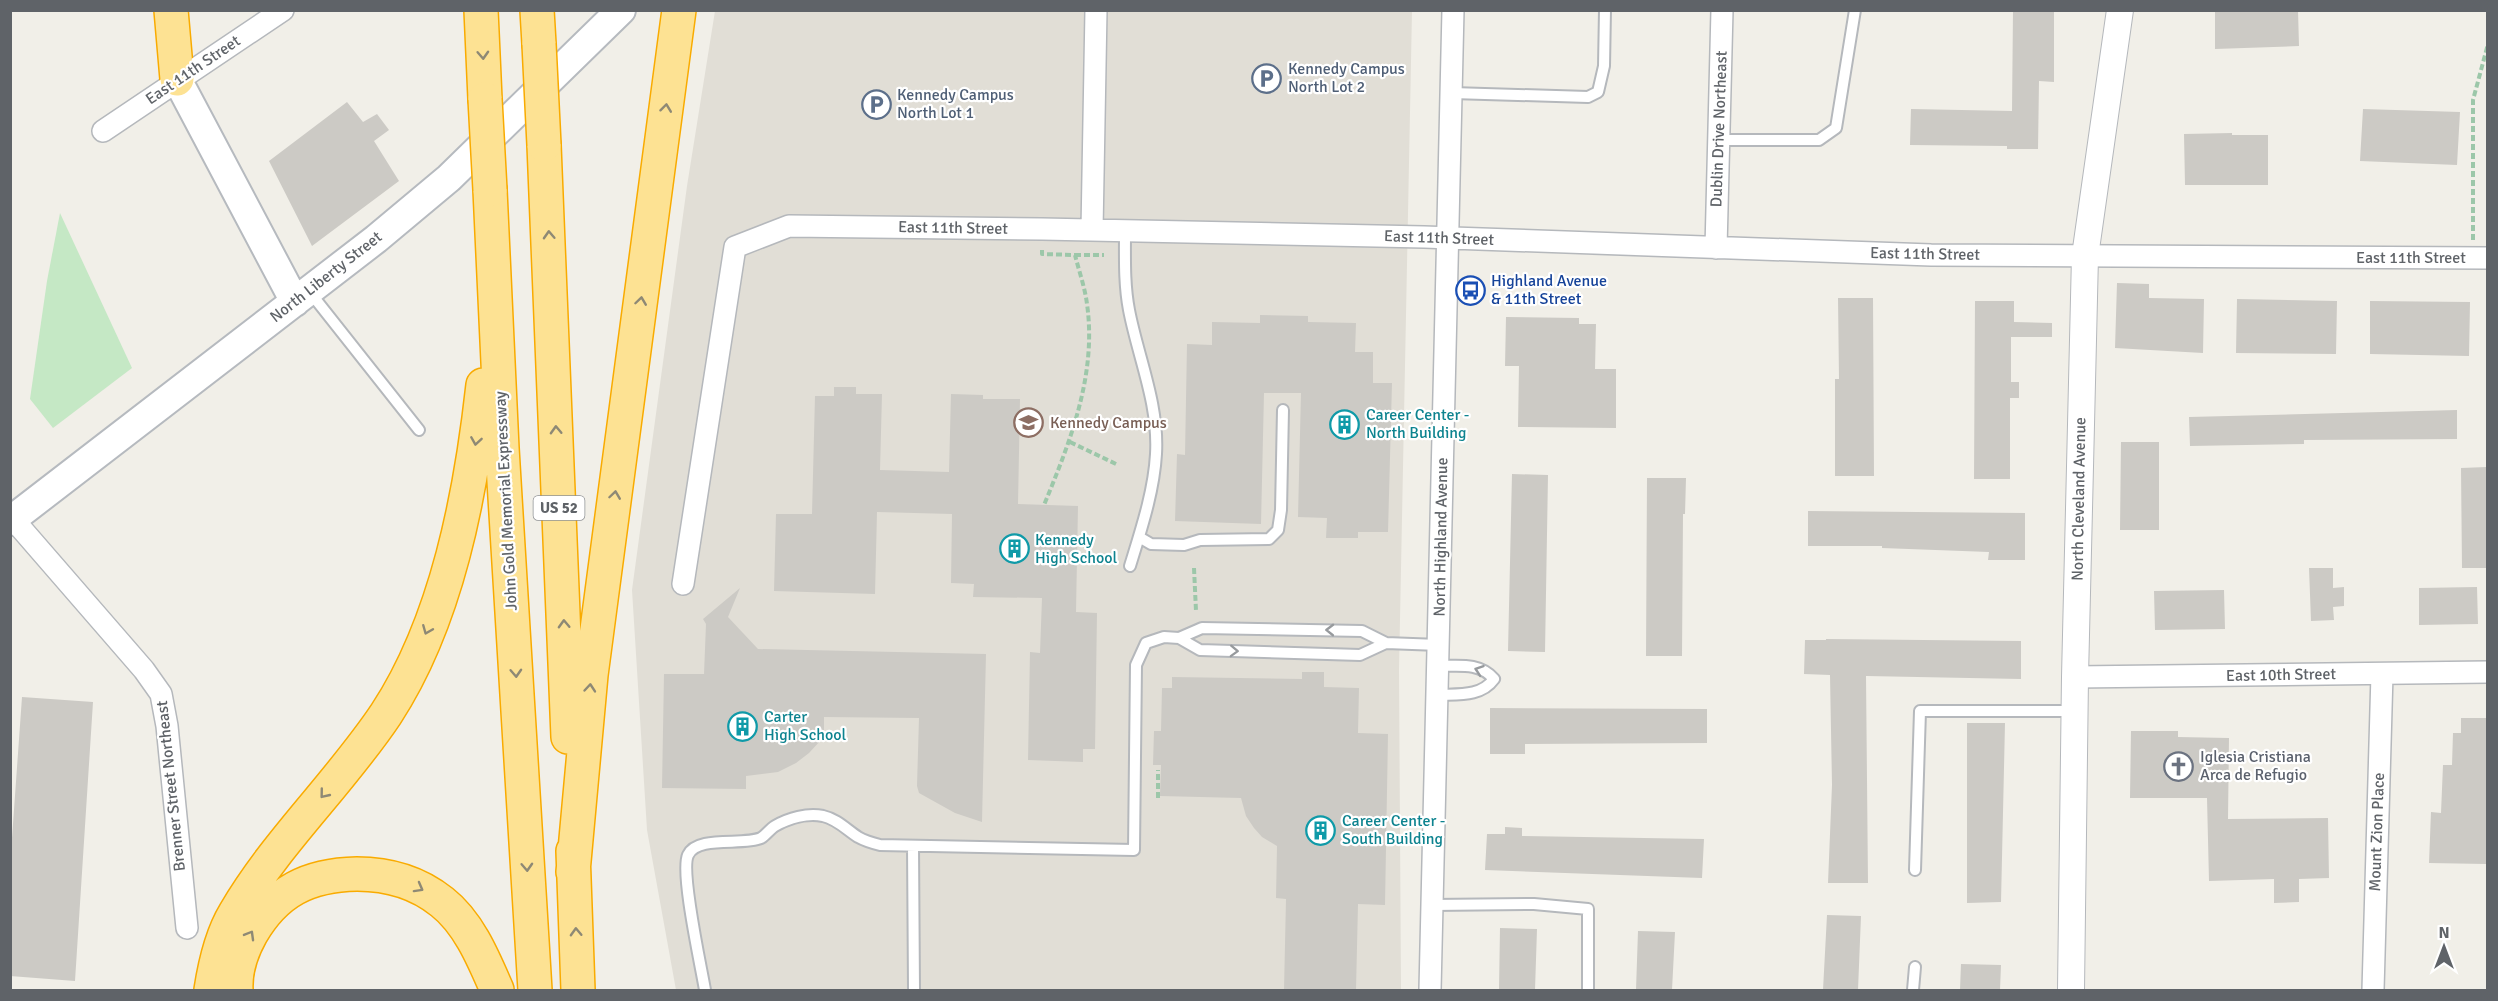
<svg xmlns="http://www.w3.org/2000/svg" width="2498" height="1001" font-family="Signika,sans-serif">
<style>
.education{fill:#e1ded6}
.green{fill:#c5e8c5}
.building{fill:#cccac5}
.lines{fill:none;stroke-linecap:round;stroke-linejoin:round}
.service-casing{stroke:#b5b8bc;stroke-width:14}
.minor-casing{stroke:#b5b8bc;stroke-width:24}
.tertiary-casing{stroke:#b5b8bc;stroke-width:28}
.secondary-casing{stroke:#b6babf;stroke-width:32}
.motorway-casing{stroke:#f9ab00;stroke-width:36}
.path{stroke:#9cc7a9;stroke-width:4;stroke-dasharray:6 3;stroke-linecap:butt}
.service{stroke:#fff;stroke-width:10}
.minor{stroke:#fff;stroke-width:21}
.tertiary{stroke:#fff;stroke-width:26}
.secondary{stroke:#fff;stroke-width:28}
.motorway{stroke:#fde293;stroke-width:33}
.motorway-bridge-casing{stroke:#f9ab00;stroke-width:36;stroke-linecap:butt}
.motorway-bridge{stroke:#fde293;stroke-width:33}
.oneway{stroke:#8e8975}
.oneway2{stroke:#979a9d}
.labels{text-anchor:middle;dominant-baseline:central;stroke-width:4.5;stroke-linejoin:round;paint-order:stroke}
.shield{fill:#fff;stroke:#8f9295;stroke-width:1.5}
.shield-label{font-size:15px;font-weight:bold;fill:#5f6368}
.service-label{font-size:16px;fill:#4e5e75;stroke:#fff;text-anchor:start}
.street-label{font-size:16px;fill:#5f6368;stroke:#fff}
.transit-label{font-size:16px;fill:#164399;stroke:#fff;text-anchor:start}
.culture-label{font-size:16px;fill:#0d838f;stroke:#fff;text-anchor:start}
.education-label{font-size:16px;fill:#785e54;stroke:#fff;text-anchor:start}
.worship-label{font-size:16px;fill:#5b616d;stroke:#fff;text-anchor:start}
</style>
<rect width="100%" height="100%" fill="#f1efe8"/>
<!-- education -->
<path class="education" d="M715,11H1412L1399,670L1401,990H676L647,830L632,590L687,186Z"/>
<!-- green -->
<path class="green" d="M60,213L132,368L53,428L30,399L47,281Z"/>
<!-- building -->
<path class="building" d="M2013,10H2054V82L2039,81L2038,149H2007V146L1910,145L1911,109L2012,111Z
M2215,10H2298L2299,46L2215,49Z
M347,102L363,122L377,114L389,130L374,141L399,181L312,246L269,161Z
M2363,109L2460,112L2457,165L2360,161Z
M2232,133V135H2268V185H2185L2184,134Z
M2117,283L2149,284V298L2204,299L2203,353L2115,348Z
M1838,298H1873L1874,476H1835V379H1839Z
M2237,299L2337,301L2336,354L2236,353Z
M1975,301H2014V322L2052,323V337H2011V382H2019V398H2010V479H1974Z
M2370,301L2470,302L2469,356L2370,354Z
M1260,315L1308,316V322L1356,323L1355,352H1373V383H1392L1388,532H1358V538H1326L1327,518L1298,517L1301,393H1264L1261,524L1175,521L1177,454L1185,455L1187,344L1212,345V322L1260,323Z
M1506,317L1579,318V324H1596L1595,369H1616V428L1518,427L1519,366H1505Z
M834,387H856V394H882L880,470L949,472L951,394L983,395V399H1020L1018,504L1078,506L1076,612L1097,613L1095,749H1083V762L1028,760L1030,652L1040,653L1042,598L973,597L974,584L951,583L952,514L877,512L875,594L774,591L776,514H812L815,396H834Z
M2457,410V439L2304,440V444L2190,446L2189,417Z
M2121,442H2159V530H2120Z
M2487,467V568H2462L2461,468Z
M1512,474L1548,475L1545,652L1508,651Z
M1647,478H1686L1685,514H1683L1682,656H1646Z
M1808,511L2025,513V560H1988L1989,552L1882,548V546H1808Z
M2309,568H2333V588L2344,587V606L2333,607L2334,620L2311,621Z
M2477,587L2478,624L2419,625V588Z
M740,588L728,617L758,649L986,654L982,822L955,813L919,793L917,786L919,718L824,717V733L821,740L809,753L796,763L778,772L746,776V789L662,788L664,674H704L706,624L703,619Z
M2224,590L2225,629L2155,630L2154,591Z
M1826,639L2021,641V679L1866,676L1868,883H1828L1832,785L1830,675L1804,674L1805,640H1826Z
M1302,672H1324V687L1359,688L1358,733L1388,734L1385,905L1358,904L1356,990H1284L1286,899L1276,898L1277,846L1262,837L1254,828L1246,816L1241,798L1160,796L1161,765H1153L1154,731H1161L1162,688H1172V677L1302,679Z
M22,697L93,702L75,981L10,976V866Z
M1490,708L1707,709V743L1525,744V754H1490Z
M2461,718H2487L2486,864L2429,863L2431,812L2441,813L2443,765H2452L2453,733H2461Z
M1967,723H2005L2001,902L1967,903Z
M2131,731H2178V737L2229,738L2228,819L2328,818L2329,878L2299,879V902L2274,903V879L2209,881L2207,798H2130Z
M1505,827L1522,828V836L1704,839L1702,878L1485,870L1487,834H1505Z
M1827,915L1861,916L1858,990H1823Z
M1500,928L1537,929L1535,990H1499Z
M1638,931L1675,932L1672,990H1636Z
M1961,964L2001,965L2000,990H1960Z"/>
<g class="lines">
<defs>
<path id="service" d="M1452,93L1588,97L1598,92L1604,66L1605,10
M1719,140H1819L1836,128L1855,10
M1125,231C1125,257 1124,284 1129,310C1138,357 1159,404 1156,454C1154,491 1141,530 1130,566
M309,291L419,430
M1139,537L1151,544L1184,545L1200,540L1269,539L1278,530L1281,510L1283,410
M1179,638L1200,650L1360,655L1386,643
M1438,695C1458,694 1481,697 1494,679C1480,662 1458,666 1438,666
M913,846L914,990
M1915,870L1920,711H2075
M1432,905L1534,904L1588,909V990
M705,990C701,966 680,872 688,855C697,835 743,846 761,838C766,835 770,829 775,826C789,818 807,813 823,816C837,819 847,830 858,837C865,841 872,843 880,845L1134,850L1136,665L1146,643L1164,637L1179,638L1202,628L1362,631L1386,643L1439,645
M1913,990L1915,967"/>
<path id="minor" d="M103,131L283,10
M1092,230L1096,10
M1716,248L1722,10
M13,519L144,670L161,694L167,726L187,928
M683,584L735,247L789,226L1042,229L1424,237L1931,255L2488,258
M2075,677L2488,672
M1430,990L1453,10
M2373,990L2382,674"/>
<path id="tertiary" d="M2071,990L2075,677L2085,256L2120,10"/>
<path id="secondary" d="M177,79L295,302
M10,521L376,239L449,178L621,10"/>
<path id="motorway" d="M171,10L177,79
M481,10L485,99
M537,10L539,44
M544,145L568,737
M490,190L502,448L535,990
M573,851L578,990
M573,872L591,675L679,10
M211,990C215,964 221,936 235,913C277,841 340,783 386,714C447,621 471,494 483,385
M236,990C235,970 241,952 251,934C276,891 308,875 357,874C389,874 417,882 442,902C469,923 484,960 497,990"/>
</defs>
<!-- service casing -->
<use href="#service" class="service-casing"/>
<!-- minor casing -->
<use href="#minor" class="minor-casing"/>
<!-- tertiary casing -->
<use href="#tertiary" class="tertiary-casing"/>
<!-- secondary casing -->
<use href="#secondary" class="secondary-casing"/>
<!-- motorway casing -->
<use href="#motorway" class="motorway-casing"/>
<!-- path -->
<path class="path" d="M2473,240V100L2488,44
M1042,250V254L1075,255C1079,271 1085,288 1087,304C1097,375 1070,442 1044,505
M1075,255H1104
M1070,442L1116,464
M1194,568L1196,611
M1158,798V770"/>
<!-- service -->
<use href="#service" class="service"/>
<!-- minor -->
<use href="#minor" class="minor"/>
<!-- tertiary -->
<use href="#tertiary" class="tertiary"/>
<!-- secondary -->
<use href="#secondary" class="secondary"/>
<!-- motorway -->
<use href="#motorway" class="motorway"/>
<defs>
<path id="motorway-bridge" d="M539,44L544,145
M485,99L490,190"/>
</defs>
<!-- motorway-bridge casing -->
<use href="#motorway-bridge" class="motorway-bridge-casing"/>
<!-- motorway-bridge -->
<use href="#motorway-bridge" class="motorway-bridge"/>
</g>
<!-- one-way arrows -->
<defs><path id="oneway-chevron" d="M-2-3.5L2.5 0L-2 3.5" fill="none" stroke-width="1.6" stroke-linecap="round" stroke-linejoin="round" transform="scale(1.5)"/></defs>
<g class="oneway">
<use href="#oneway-chevron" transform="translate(483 55) rotate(87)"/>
<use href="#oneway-chevron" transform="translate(666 108) rotate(-83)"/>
<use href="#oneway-chevron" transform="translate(549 235) rotate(-93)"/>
<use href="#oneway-chevron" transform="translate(641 301) rotate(-82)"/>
<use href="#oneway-chevron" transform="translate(556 430) rotate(-92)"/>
<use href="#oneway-chevron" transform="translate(476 441) rotate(99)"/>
<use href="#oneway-chevron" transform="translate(615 495) rotate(-82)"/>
<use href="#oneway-chevron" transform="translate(564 624) rotate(-92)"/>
<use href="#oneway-chevron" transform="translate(427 630) rotate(112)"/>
<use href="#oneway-chevron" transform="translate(516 673) rotate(87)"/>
<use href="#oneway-chevron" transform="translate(590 688) rotate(-85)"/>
<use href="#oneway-chevron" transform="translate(324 794) rotate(129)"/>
<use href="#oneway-chevron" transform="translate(527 867) rotate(87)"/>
<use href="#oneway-chevron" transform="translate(419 888) rotate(29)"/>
<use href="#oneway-chevron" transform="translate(576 932) rotate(-92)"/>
<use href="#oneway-chevron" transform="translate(250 935) rotate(-60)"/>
</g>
<g class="oneway2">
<use href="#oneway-chevron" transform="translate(1330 630) rotate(-179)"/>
<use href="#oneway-chevron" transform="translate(1234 651) rotate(2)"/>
<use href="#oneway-chevron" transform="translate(1479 670) rotate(-161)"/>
</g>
<!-- icons -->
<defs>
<symbol id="parking-ring" viewBox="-11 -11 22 22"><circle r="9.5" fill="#fff" stroke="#5c6f8a" stroke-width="1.5"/><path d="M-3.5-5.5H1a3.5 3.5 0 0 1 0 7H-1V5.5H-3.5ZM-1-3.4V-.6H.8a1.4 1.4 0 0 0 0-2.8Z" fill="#5c6f8a"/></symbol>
<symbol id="bus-ring" viewBox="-11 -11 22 22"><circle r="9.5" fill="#fff" stroke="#1a4fb4" stroke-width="1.5"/><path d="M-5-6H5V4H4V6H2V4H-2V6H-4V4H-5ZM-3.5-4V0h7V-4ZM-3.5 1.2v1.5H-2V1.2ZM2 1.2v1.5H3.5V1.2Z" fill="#1a4fb4"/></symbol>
<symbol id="school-ring" viewBox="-11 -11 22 22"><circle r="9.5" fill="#fff" stroke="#8d6e63" stroke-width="1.5"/><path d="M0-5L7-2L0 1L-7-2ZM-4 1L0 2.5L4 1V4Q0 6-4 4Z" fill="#8d6e63"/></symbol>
<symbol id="building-ring" viewBox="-11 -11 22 22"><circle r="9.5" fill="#fff" stroke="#0f9aa8" stroke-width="1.5"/><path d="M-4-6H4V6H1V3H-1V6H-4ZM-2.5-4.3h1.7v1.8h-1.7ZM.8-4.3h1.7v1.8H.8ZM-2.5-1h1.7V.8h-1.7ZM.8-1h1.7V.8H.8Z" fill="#0f9aa8"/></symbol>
<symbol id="church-ring" viewBox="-11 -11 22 22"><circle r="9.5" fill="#fff" stroke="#6b7280" stroke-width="1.5"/><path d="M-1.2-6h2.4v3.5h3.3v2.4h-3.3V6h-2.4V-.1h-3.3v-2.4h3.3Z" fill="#6b7280"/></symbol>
</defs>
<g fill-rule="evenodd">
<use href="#parking-ring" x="1250" y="62" width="33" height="33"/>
<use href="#parking-ring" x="860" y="88" width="33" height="33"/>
<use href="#bus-ring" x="1454" y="274" width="33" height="33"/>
<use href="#school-ring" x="1012" y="406" width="33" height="33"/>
<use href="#building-ring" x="1328" y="408" width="33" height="33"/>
<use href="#building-ring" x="998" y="532" width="33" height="33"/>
<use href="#building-ring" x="726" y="710" width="33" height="33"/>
<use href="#church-ring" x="2162" y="750" width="33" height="33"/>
<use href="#building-ring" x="1304" y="814" width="33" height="33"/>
</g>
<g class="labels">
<!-- shield labels -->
<rect class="shield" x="533.5" y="496" width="51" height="24" rx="4.5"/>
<g class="shield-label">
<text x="559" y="508">US 52</text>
</g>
<!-- service labels -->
<g class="service-label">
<text x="1288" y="69">Kennedy Campus<tspan x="1288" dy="18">North Lot 2</tspan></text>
<text x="897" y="95">Kennedy Campus<tspan x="897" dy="18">North Lot 1</tspan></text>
</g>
<!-- street labels -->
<g class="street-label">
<text transform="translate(193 70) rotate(-34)">East 11th Street</text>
<text transform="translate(1719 129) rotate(-88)">Dublin Drive Northeast</text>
<text transform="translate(953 228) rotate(1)">East 11th Street</text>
<text transform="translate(1439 238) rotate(2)">East 11th Street</text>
<text transform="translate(1925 254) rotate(1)">East 11th Street</text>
<text x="2411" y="258">East 11th Street</text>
<text transform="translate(326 277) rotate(-38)">North Liberty Street</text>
<text transform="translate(2079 499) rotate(-89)">North Cleveland Avenue</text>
<text transform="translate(506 501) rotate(-93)">John Gold Memorial Expressway</text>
<text transform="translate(1441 537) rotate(-89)">North Highland Avenue</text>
<text transform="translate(2281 675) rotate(-1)">East 10th Street</text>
<text transform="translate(171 786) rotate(-96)">Brenner Street Northeast</text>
<text transform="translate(2377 832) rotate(-88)">Mount Zion Place</text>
</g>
<!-- transit labels -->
<g class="transit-label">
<text x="1491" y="281">Highland Avenue<tspan x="1491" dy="18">&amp; 11th Street</tspan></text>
</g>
<!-- culture labels -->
<g class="culture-label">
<text x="1366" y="415">Career Center -<tspan x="1366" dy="18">North Building</tspan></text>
<text x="1035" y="540">Kennedy<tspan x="1035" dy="18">High School</tspan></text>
<text x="764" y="717">Carter<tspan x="764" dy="18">High School</tspan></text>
<text x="1342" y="821">Career Center -<tspan x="1342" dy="18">South Building</tspan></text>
</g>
<!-- education labels -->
<g class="education-label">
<text x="1050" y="423">Kennedy Campus</text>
</g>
<!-- worship labels -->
<g class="worship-label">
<text x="2200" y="757">Iglesia Cristiana<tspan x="2200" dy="18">Arca de Refugio</tspan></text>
</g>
</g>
<!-- border -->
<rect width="2498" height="1001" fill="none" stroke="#5f6368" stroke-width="24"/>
<!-- north arrow -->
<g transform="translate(2444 947)" stroke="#ffffff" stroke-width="4.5" paint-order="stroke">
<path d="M0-4.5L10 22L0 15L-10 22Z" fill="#5f6368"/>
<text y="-9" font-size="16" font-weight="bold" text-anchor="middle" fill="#5f6368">N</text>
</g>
</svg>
